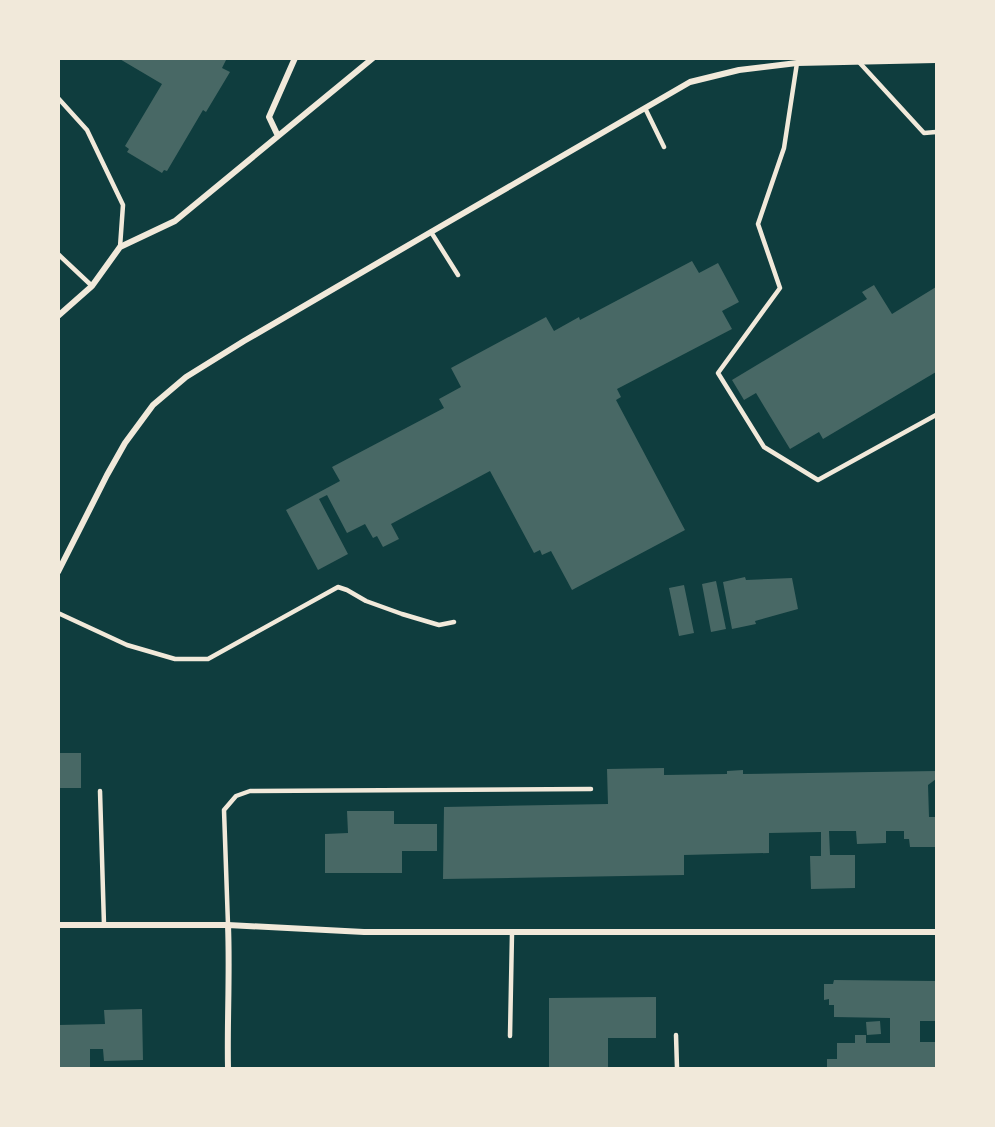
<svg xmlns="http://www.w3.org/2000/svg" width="995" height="1127" font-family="'Alegreya Sans',sans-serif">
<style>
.building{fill:#486865}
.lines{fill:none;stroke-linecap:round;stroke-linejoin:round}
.service{stroke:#f1e9da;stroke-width:4.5}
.minor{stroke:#f1e9da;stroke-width:6}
</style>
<rect width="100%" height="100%" fill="#0f3d3e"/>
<!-- building -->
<path class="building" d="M118,58H227L222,68L230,72L206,112L203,110L167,171L164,170L162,173L127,152L129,149L125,146L162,84Z
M692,261L699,273L718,263L739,302L722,311L732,329L617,389L621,397L616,400L685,530L572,590L551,551L542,555L540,550L534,553L490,471L391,524L399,539L383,547L377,536L373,538L365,524L347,533L327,495L319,499L348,554L318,570L286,510L340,481L332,467L444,408L439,399L461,387L451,368L546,317L554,331L579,317L580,320Z
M874,285L892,314L936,287V372L823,439L819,432L790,449L756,393L744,400L732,380L867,299L862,292Z
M745,577L746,580L792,578L798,609L755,621L756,624L732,629L723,582Z
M716,581L726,629L711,632L702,584Z
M684,585L694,633L679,636L669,588Z
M58,753H81V788H58Z
M664,768V775L727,774V771L743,770V774L936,771V779L928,785L929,817H936V847H910L909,839H904V831H886V843L857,844L856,831H829L830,855H855V888L811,889L810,856H821V832L769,833V853L684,855V875L443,879L444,807L608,804L607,769Z
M347,811H394V824H437V851H402V873H325V834L348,833Z
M834,980L936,981V1017L935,1021H920V1042H936V1068H827V1059H837V1043H855V1035H866V1043H890V1018L834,1017V1005H829V999L824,1000V984H833Z
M656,997V1038H608V1068H549V998Z
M142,1009L143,1060L104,1061L103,1049H90V1068H58V1025L105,1024L104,1010Z
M880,1021L881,1034L867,1035L866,1022Z"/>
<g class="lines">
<!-- service -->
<path class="service" d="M858,61L924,133L936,132
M797,63L784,148L758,224L780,288L718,373L764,447L818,480L936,415
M58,98L87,130L123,205L120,247
M645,108L664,147
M431,232L458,275
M58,254L92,286
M58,613L127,645L175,659H208L338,587L347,590L366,601L402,614L439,625L454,622
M100,791L104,925
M228,925L224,810L236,796L250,791L591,789
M676,1035L677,1068
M510,1036L512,933"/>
<!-- minor -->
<path class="minor" d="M278,136L269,117L295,58
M58,316L92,286L120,247L175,221L373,58
M58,572L107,475L125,443L153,405L186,377L244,341L431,232L690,82L739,70L797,63L936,60
M58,925H228L364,932H936
M228,925C230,973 227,1021 228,1068"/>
</g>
<!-- border -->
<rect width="995" height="1127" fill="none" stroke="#f1e9da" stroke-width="120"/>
</svg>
